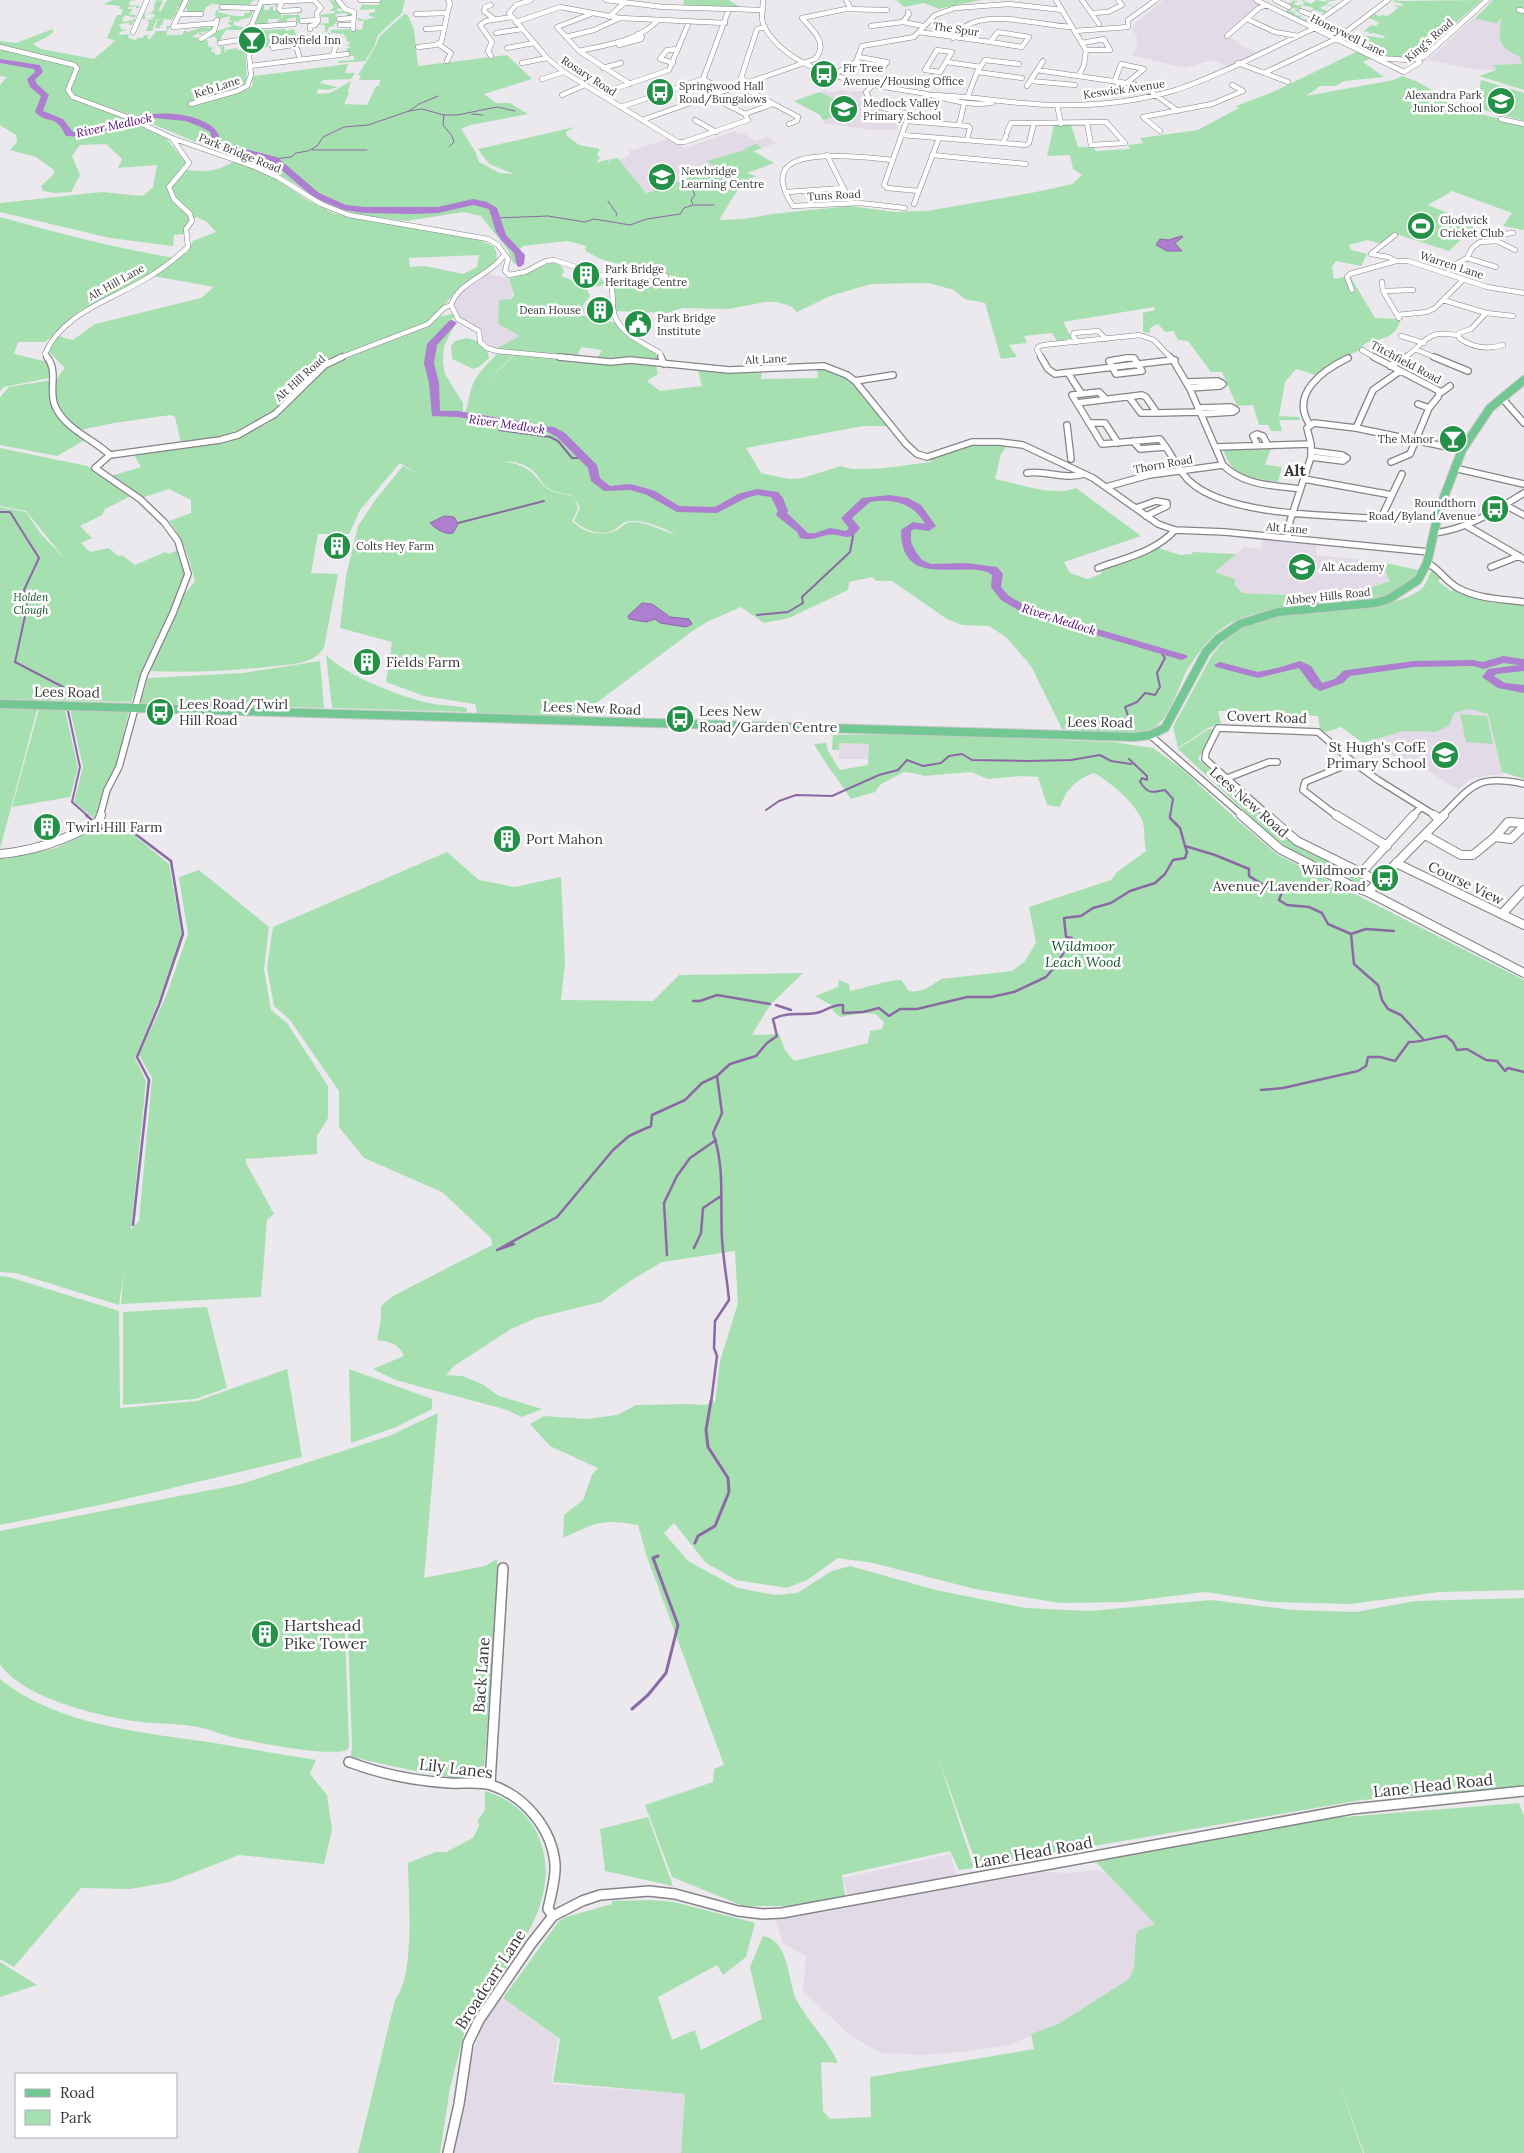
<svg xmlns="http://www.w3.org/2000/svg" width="1524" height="2153" font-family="Lora,serif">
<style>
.built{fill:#e2dbe7}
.green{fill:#a7e0b0;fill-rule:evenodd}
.water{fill:#ae7ed1;stroke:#8b69a4}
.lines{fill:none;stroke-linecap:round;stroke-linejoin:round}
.stream-far3{stroke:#8b69a4;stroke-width:1}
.stream-far2{stroke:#8b69a4;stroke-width:2}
.stream-far1{stroke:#8b69a4;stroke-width:2.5}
.stream{stroke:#8b69a4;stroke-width:3}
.river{fill:#ae7ed1;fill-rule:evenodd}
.minor-far3-casing{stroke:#868389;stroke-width:5.5}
.minor-far2-casing{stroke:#868389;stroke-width:8}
.minor-far1-casing{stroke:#868389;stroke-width:10}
.minor-casing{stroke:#868389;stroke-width:12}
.major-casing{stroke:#c8c7c8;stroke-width:10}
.minor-far3{stroke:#fff;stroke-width:4.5}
.minor-far2{stroke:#fff;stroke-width:5.5}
.minor-far1{stroke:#fff;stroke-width:8}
.minor{stroke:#fff;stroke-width:9}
.major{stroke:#73c792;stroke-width:8}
.labels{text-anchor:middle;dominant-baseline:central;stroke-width:5;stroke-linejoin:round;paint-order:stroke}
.far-street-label{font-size:11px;fill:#39383b;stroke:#fff}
.far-poi-label{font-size:11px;fill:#39383b;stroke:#fff;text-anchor:start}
.far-park-label{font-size:11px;font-style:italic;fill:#17562a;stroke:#fff}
.far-water-label{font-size:12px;font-style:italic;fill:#4d056f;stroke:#fff}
.poi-label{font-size:14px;fill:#39383b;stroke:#fff;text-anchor:start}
.street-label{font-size:14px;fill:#39383b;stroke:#fff}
.park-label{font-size:14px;font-style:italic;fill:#17562a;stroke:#fff}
.far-district-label{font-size:16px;font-weight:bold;fill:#39383b;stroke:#fff}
.near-poi-label{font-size:16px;fill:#39383b;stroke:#fff;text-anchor:start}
.near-street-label{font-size:16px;fill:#39383b;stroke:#fff}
</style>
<rect width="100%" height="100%" fill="#ebe8ee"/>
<!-- built -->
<path class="built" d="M1163,0H1252L1261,4L1229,32V36L1244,47L1258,52L1228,66L1212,60L1185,68L1131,55L1136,50L1137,37L1132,29L1135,24Z
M1480,12L1501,17L1506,50L1519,56L1522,65H1494L1495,70L1473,69L1428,60Z
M825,90L829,92L842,90L848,92L864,91L863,99L873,106L886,112L904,113L906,116L903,125L898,126L897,130H871L824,123L820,115L794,101Z
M735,131L739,134L743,133L756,141L767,137L776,143L753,151L774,163L734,177L714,166L664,189L646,192L620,160L630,155L629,151L669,139L685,148Z
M486,273L509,279L521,336L495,349L482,341L483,332L460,317L453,306L455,299L463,290Z
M1263,539L1316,544L1317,555L1381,562L1390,581L1372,588L1343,594L1307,595L1242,593L1235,585L1215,572L1244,547L1262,549Z
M1469,709L1488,714L1503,775H1489L1470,779L1458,790L1430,772L1412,770L1372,740L1403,731L1435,732L1454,713Z
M839,743L869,744L868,759H839Z
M950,1854L960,1887L1043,1872L1070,1873L1096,1870L1106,1873L1156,1924L1139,1930L1136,1934L1134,1968L1129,1979L1058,2024L1009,2045L961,2052L923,2055L882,2053L851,2036L803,1991L806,1956L783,1944L775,1919L851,1908L843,1878Z
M500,1996L558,2038L551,2084L685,2094L681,2153H453L463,2090L481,2025Z"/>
<!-- green -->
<path class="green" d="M113,0H136L130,1L129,5L140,6L139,8H136V6L128,7V9H133L129,14L136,15L135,18L125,15L122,19L124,22L135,19L132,25H129V23L119,24L121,27L120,29L127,30L120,32L119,35L129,34L128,38L136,40L137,38H143L144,35H149L147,39H150L156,31H167L166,26H170L166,35H182L185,30L188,32L202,27L210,28V26L213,25L211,31L199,32L204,34L203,36L198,33L192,37L199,38L197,39L199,40L197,42L207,40L204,39L217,31L232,26L228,24V22L233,21L229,20L230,16L219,19L215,15L216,10L237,8L234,10L218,11L217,12L235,16H244L245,13H249L250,10L247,9H254L250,18L241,19L240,21L235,22V19L233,25L246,28L245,32H242V30H226L221,37V41L215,42L217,40L216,37L207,38L208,46L212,48L217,46L212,49L211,52H215V55L221,54L220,52L222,51L220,49L221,48L219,47L224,46L225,54L226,50L237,48V50H241V47H245L247,82L245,86L215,98L218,99L248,89L253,85L252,78L254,76L348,64L345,73H355L351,79L323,80L320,83L338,87L328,90L318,89L317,94L330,93L351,81L348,91L349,93L344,104L367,105L376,86H379L381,76L380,80H359L361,76L358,75L375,47L380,36L404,14L408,15L414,30L418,66L507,55L532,79L484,94L496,103H510L528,114L470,125L461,129L475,151L479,162L500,173L514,174L489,164L478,149L575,127L566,132V135L579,145L600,149L597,155L600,158L596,163L556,174L610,159L607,165L612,159L618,158L646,193C669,187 692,175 715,166L707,161L745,150L744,149L756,144L762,148L753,151L774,163L747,173L756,176L740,186L719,220L744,219L772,214L850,206L895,212L927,211L1036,192L1072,184L1082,175L1073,169L1070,155L1047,156L1054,125H1071L1078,147H1093L1096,151L1130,149L1128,145L1143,143L1140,138L1198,130L1239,108L1236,106L1275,91L1358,51L1372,58L1363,62L1384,77L1344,81L1336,86H1320L1306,96L1394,80L1402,76L1416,81L1469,111L1524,125V230L1503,226L1512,213L1452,191L1428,205L1474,224L1473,228L1449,251L1393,233L1382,244L1367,240L1349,245L1351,250L1367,254L1361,266L1336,261L1332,267L1334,279L1350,276L1375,318L1401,319C1392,349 1367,333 1360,350L1345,357L1316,375L1296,369L1285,382L1279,416L1299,417L1300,420H1279L1282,431H1271L1268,425H1259L1253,405L1237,406L1222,372H1211L1188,341L1178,340L1174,332L1175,331L1165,332L1158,324L1150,328V333L1143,332V313L1155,310L1154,307L1063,322L1072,339L1057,341L1052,333L1024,336L1027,343L1009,345L1017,357L1001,359L985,303L965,299L954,290L929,283L871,284L830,296L797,312L792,307L778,302H765L728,309L682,308L667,313L615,311L614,284H657V281L672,280L673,276L662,274L661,267C634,265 608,267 585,250L586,246L567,241L523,246L517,252L522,265L513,263L508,250L481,216L464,212L406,221L348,213L320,201L297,185L263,166L227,155L126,113L120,117L167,139L186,163L180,169C202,172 214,173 233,162L259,170L284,184L306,199L333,213L387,224L475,238L493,246L496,251L497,261L458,289L431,320L326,363L273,413L234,435L181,443L175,417L171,415L114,423L80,430C62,413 42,391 65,368L49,352L48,347L58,336L73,340L95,324L201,298L214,287L153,276L184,253H187L193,241L216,232L207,222L197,217C188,221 186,225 184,234L174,235L173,246L110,238L0,212V203L102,192L143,196L153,187L157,165L118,168L122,159L106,144L80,145L72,156L80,175L71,192L56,193L43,191L41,186L53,175L54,170L36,157L10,150L17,142L16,135L0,125V85L7,77L0,76V41L16,43L53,29V32L47,37L33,44L41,49L94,59L115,41L107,38L117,15H121L123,9H119L120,6L103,4ZM479,255L477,267L463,274L425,266L410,267L409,258Z
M156,0L163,1L158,11H161L167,0H183L181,7H173L180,8L174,13L177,12L172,20L164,19L162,25L159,26L161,28H155L157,21L162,18L156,20L152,31H146L149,23H152L148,22V20L154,19L150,18L154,17L155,14H145V18H149L141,19L144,14L153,13L152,12L155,8L153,7L156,6H154Z
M189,0H256L252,1L250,5H253L252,7L212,4L206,7L204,12H184L188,10L186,8Z
M325,0L337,1L341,8L337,9V11L351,12V16L347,17V13L335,14L337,21L335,23H353L334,24V26L329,27L327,32H318H325V25L316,24L329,23L328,17H321L320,15L335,13V11H330L334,7L330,1Z
M382,0H405L402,13L378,35L374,47L365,61L339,63L338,61L355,60L353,56H349L350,54L357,57L349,53L346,49L351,47L347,46L350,43L346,40L347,37H342L345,36L344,34L331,33V30L350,29V32H354V29L362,30L364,21H358V18L365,20L375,17L369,16V13L375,12V9L359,10L363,4L365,5H378Z
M684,0H729L741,8L683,6Z
M896,0H981L939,9L924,3L904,7Z
M1288,0L1298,1L1293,4L1299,6L1305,3L1302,1L1303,0L1311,4L1316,0L1327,2L1325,0L1336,1L1331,0L1326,4L1336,7L1325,5L1320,8L1329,12L1322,17H1318L1320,15H1313L1315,13L1322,15L1324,13L1314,10L1308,12L1314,8L1302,5L1300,9L1292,8L1289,11L1294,12L1296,9L1299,11L1294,12L1295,15L1302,16L1300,18L1306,19L1307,22L1318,20L1312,25L1285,12L1292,7L1288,4L1294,1Z
M1392,0L1402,1L1482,0L1417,56C1392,62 1374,54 1351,44L1356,42L1368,45L1372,44L1354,39L1363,36L1359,35L1383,38L1386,37L1374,33L1368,34L1369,32L1364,31L1371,25L1375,26L1380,23L1369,18L1375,14L1379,16L1382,15L1388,16L1398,8L1394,5L1401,6L1404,4L1391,1H1395Z
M1493,0H1524V90L1479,76L1496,70L1494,65L1522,64L1519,56C1497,47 1499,40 1501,18L1497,23L1475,19Z
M271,3V5H264V10H269L270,7L278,6L272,3H280L278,7H273V10L281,12V18H283L282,15H297L298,12L300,18L298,22H306L295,24L288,22H296V17L287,19V22L279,23L277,20L283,19H268V25L253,26L263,4Z
M252,28L254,31L285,29L286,31L294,29L296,35L330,33V35L305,38V36L287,38L286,35L285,42L290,43H283V41L274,43L276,47L269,48V44L268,47H264L260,43H250L259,40L258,32L251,33Z
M1481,80L1524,93V121L1476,108Z
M820,92L854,109L852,112L823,120L820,115L794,101Z
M0,217C57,233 115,248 174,258L134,284L93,304L45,342H18L14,354L48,362L53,370L49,378L4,387L0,391Z
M551,263C559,263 561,264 564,272L561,276L579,283L591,275L611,284L586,288L590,296L583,305L584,312L580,315L616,323L628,337L655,352L659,361L597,359L602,350L581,347L577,356C549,353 522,352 495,349L520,336L498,324L499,300L512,299L514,295L509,279Z
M453,314L454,317L451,320L456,322L444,346L443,363L445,374L463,403V417C468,408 468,399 471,390C475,374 487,365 498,353L513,355L484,385L514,355L656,365L658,374L647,381L660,391L702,386L697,367L762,370L761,379L818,378L817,368C851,368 870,402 889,426H863L746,448L761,473L789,479L803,478L841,466C856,474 912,464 931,462V458L969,445H1008L1001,454L995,479C1020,484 1051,497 1076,488L1141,536L1064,562L1070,573L1088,579L1101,574L1102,568L1156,547L1180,555L1192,554V552L1236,554L1215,572L1235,579V585L1242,593C1292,595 1342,600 1390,581L1381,562L1418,570C1401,609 1317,602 1281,608C1266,610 1251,615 1237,620C1216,628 1196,654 1185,674C1178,689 1168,721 1153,728C1134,737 1085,730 1062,729L1031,666L1007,638L989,626L962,625L947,619L892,581H876L872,577L849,582L848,590L789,618L764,623L741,607L707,622L694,630L579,716L477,713L475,704L424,696L386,682L392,642L340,628L346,576L358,526L376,499L403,466L418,474L400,463L360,510L349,534H318L311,573L338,574L324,648C320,653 315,658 309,660C296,665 280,665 267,667C227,671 189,673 149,671L184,595L195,581C189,559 184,539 169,521L191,513V500L169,489L142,498L111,476L141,467L132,452L244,435L270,422L327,367L369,348L393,340L431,324L441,316ZM505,462C516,461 528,465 536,474C540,478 542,484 546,487C562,498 572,487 580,508L574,521C584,530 602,537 614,530C621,526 622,521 631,521C647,520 662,528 676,534C662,532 650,523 635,522C625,521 623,527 615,531C601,537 582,532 572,521L578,509L575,498C566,492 554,495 545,487C542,485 540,481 537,478C528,467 518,464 505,462Z
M467,338C477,340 488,346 489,358L479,367L473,369L452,359L451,346L455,341Z
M52,380L55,412L85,440L57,456L0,445V397L9,387Z
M1272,446L1265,465L1282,467L1278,482C1251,477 1231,479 1223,448Z
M0,448L87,466L131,496L105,509L102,515L80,526L92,538L81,543L90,552L109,548L118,556L122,555L135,565L165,552L168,554L179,550L185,573L182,586L170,614L153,646L131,702L0,699V507L26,512L41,534L65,559L26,511L0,506Z
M1433,569L1443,579L1438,580L1439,582L1451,591L1456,588L1524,604V779L1502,772L1488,714L1469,709L1454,713L1449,726L1435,732L1403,731L1363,743L1341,727L1326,732L1320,729L1318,716L1285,714V711H1218L1221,723L1208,728L1178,748L1173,727L1211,657C1256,590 1359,628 1419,591C1427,586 1427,576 1433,569Z
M326,655C345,675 401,697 429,703C442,706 455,705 467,708V712L332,708Z
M320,661L324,708L140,703L148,678L243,673Z
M0,708L37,710L0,849Z
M39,709L65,710L78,768L70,797L12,807Z
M70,709L129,711L116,769L105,785L96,820L74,802L83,767Z
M1460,714L1487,716L1493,744L1466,742Z
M1209,729H1216L1198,759L1295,842L1366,879L1363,883H1358L1288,848L1269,834L1178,749Z
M901,734L1113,742L1153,748L1181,768L1237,820L1278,855L1524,980V1590L1439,1592L1351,1604L1271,1602L1205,1592L1125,1602L1060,1603L975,1589L873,1563L838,1558L807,1580L787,1588L736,1580L706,1563L674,1523L664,1533L688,1561L738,1588L775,1595L797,1593L832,1571L850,1566L936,1590L1026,1608L1089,1611L1211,1600L1292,1610L1356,1612L1415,1601L1524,1598V1787L1362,1800L977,1866L938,1757L974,1868L959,1870L950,1851L842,1875L845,1896L790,1906H743L672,1877L645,1805L713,1782L714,1769L724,1765L647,1557L638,1525C601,1518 596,1523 563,1538L564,1515L583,1500L592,1475L598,1468L550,1446L530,1424L544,1416L587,1419L617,1415L636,1405L689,1404L704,1405L715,1402L720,1361L738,1303L735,1251L662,1262L630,1281L601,1302L536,1318L511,1329L454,1366L446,1375L462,1376L482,1384L499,1396L542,1409L522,1417L504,1409L395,1380L373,1369L404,1356C398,1343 390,1342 377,1340L381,1319V1306L393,1296L492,1245L491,1238L442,1192L364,1158L339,1127V1091L290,1020L274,1006L267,968L273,927L447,852L479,880L515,887L561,877L565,963L561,1000L653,1001L679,975L803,973L770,1005L752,1035L779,1034L785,1050L794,1061L868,1043L870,1031L882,1029L884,1022L876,1014L863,1013L840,1017L833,1011L831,1005L815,996L838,987L839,980L849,984L850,991C868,987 884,981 901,980L909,991C921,993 930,987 941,979L1012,971L1025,961L1036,943L1029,907L1111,880L1117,872L1146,851C1144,843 1145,830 1143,823C1138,805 1109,781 1094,773C1076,779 1066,790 1060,807L1047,805L1038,777L1022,776L988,779L971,772L924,776L914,773L904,772L881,784L875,792L851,799C839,780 825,764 814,744L826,743L828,751L840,770L868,765L869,744L839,743V750H832L833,735Z
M96,826L103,831L134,835L169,864L182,936L156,1008L135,1058L146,1081L131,1229L139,1221L152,1078L139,1055L166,996L188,934L179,877L199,870L269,927L264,969L271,1010L287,1023L328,1086V1118L317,1136V1154L246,1159V1163L274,1214L267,1220L261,1297L121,1304L124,1271L119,1305L16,1273L0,1272V856L23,855L56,848L92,831Z
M0,1276L9,1277L119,1311L120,1408L197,1401L287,1369L302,1457L109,1503L0,1525Z
M207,1307L227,1388L195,1399L123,1405V1312Z
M349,1369L432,1399V1409L396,1427L351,1443Z
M438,1413L424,1578L485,1566L497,1559L498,1582L484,1769L481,1776L476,1779H462L424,1773L351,1757L352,1745L348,1631L345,1632L349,1746L347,1750C327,1757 255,1742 231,1737C220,1734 209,1729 198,1727C177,1723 155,1724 134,1721C95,1715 23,1698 0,1664V1531L241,1484L389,1436Z
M0,1679C56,1725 139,1732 208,1742C244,1748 280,1754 316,1760L310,1774L327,1795L332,1830L324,1864L239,1855L170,1882L130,1889L81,1888L14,1967L0,1959Z
M485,1791C508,1798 526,1811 537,1833C560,1884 533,1928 505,1970C493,1989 483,2007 466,2021V2026L450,2088L440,2153H358L395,2000C416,1973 408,1897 408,1863L436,1852H446L473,1838L479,1826L478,1820L485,1810Z
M1519,1803L1524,1816V2153H1364L1337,2077L1363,2153H681L685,2094L553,2082L560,2039L503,1998L559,1921L566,1917L612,1904V1901L651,1900L674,1902L755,1923L746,1957L723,1975L717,1965L658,1997L672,2040L695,2030L701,2050L762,2019L750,1967L763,1936C790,1941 787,1980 797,2001C809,2023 828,2040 838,2063L821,2062L823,2111L830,2119L871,2117L870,2077L1034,2049L1031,2034L1058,2024L1129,1979L1134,1968L1136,1934L1139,1930L1155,1924L1096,1862L1219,1835L1319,1819Z
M648,1817L673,1886L605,1871L600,1829Z
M0,1962L37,1985L0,1997Z"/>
<!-- water -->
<path class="water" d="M1181,236L1183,237L1175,243L1182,251H1167L1156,245L1160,239L1169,240Z
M444,516L454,517L458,524L453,533C445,535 436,529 430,523Z
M642,603L652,604L670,617L689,619L692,624L686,627L660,623L655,619L646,622L629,619L628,616Z"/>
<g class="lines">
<!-- stream-far3 -->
<path class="stream-far3" d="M409,111L419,104L438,96
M472,114L483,115
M444,115L443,125L452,136L454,142L449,147
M312,150H367
M274,159L291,157L296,153L308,151L317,146L323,137L344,127L368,125L409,111L422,109L444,115H457L497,107L515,111
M608,201L617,214L616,216
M694,205H714
M496,218L548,216L585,222L594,219L630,225L647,219L680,214L684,208L693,205L691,200L695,195L692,189L699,183L709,181"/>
<!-- stream-far2 -->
<path class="stream-far2" d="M499,430L550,437L558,441L572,458H582
M0,512H10L39,558L24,590L27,607L15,662L63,687L65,697
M458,523L544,501
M757,615L788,612L803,603L802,597L850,552L853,536L850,534
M68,711L80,767L72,802L88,816
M1128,716L1125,707L1137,702L1145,693L1155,695L1160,687L1157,673L1165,658L1160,651
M1129,759L1147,776V780L1142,778L1140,782C1148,794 1152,793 1165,790L1173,799L1170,816
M766,810L779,801L796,795L832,796L879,775L898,770L907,760L923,766L941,763L949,756L962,754L972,760L1028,761L1071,760L1100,755L1111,761L1131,764"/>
<!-- stream-far1 -->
<path class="stream-far1" d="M86,815L92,820
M1170,815V818L1180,828L1185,846L1215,855L1249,869V876L1270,889L1276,887L1282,892L1279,900L1287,905L1309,907L1322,913L1328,924L1351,934L1354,964L1378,985L1382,1000L1388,1009L1401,1015L1423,1039
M98,826L103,829L134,833L171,861L183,934L159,1005L137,1057L149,1080L133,1225
M1351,934L1366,929L1394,931
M693,1001H700L717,995L770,1004
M776,1005L791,1010
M1261,1090L1283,1088L1358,1071L1366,1066L1368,1057H1380L1395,1061L1409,1042C1416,1043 1436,1037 1446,1036L1453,1042L1457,1050L1467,1049L1486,1060L1497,1061L1505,1071L1508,1068L1524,1072
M514,1244L497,1250L557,1217L613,1150L629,1136L651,1126L652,1115L685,1100L702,1083L717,1076
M694,1248L701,1233L703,1208L721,1196
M667,1255L664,1203L677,1176L690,1158L716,1140
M711,1403L717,1356L714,1348L715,1321L729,1300C727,1279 723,1258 722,1238C720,1203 725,1166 713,1133L722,1113L717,1076L730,1064L756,1056L767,1043L777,1036L773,1019C788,1011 800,1016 816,1013C826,1011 832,1004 843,1005V1013L863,1012L879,1008L889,1016L900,1009H917L967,997H991L1014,992L1046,977L1057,964L1072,938L1066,937L1064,918L1081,916L1093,908L1111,903L1130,891L1155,883L1165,874L1173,860L1185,858L1187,852L1185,846"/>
<!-- stream -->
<path class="stream" d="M695,1543L698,1536L715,1526L729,1492L728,1478L708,1447L706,1430L711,1401
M632,1709L648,1695L666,1673L678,1625L653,1558L658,1556"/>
<!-- river -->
<path class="river" d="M0,59L40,65L43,72L35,80L37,84L49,95L43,111L63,119L73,132C85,134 98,128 110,124C140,114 168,109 198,119C210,124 219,129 221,143L277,157L319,193L346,205L364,207H438L473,199L487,202L497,208L506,235L525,255L524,264L520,267L517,266L514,253L502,241L496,232L489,209L473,205L438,213L414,214L364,213L344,210L313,197L271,161L214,146L210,132L201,127L186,121L153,118L140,120L84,137L66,136C54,112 49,126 35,112L41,96L30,87L27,79L35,72L34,69L0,63Z
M452,320L457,323L437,345L434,363L439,383L440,411H458L518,421L529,425L554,427L565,433L597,465L600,478L610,486L630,484L645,488L655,491L679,506L715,507L738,494L757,489L778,492L783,498L788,511L787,513L808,533H815L830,528L846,531L849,528L841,518L862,498L890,495L908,498L921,505L936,526L929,531L915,529L911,531V542L916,552L922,560L931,564L967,563L997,567L1003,574L1001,587L1009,596L1033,610L1186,655L1188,657L1182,660L1178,659L1025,614L1001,600L991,587L992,575C988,571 983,571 978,570C944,567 901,582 901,530L913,522L925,524C914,503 892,498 870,502L852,518L860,528C848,545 842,532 828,535C818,537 811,541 800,538L797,532L777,516L776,514L778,511L771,497L757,495L746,498L717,513L677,512L647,495L637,492L630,490L604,491L591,481L588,468L557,437L548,432L527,431L516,427L458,417L432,416L429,383L424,363L427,344L449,321Z
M1503,656L1524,659V671L1496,674L1494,676L1505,683L1524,685V693L1498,688L1482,677L1488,669L1519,665L1504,663L1484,669L1473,666L1414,667L1350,676L1343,683L1320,691L1313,687L1299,668L1258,678L1216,667L1214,665L1220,662L1258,672L1281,667L1300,661L1311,666L1322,683L1335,679L1343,671L1347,670L1414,661L1473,660L1483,662Z"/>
<defs>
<path id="minor-far3" d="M186,0L173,27L216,23
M338,0L345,9L354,12L353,29
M360,0H378
M531,0L516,5L509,13L547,58L564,72L678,142H684L748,120L745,114L710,96
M606,0L663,7L763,10
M763,0C763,8 760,19 764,26C790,76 872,85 921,93C948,98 963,106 992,103
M846,0L851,9
M1056,0L1086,50L1084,65L1079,75
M1082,0L1099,24
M1256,0L1404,72L1420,62L1417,59
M1275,0L1289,7
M262,2L311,0
M282,2L279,9L281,11L299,10
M491,5L485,7L484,11L494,19
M222,7L258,8
M1519,10L1524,11
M1301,11L1322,19
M1092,13L1108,12L1122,5L1118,0
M179,14H201
M416,14L447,13
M591,14L557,27L579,51L630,84
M609,17L624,3
M339,19L354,18
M1247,19L1275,32L1298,36
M302,21L318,20
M516,22L560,7L620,18L725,23
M903,22L923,26
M340,25H353
M871,26L903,22L909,14L908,12
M1311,26L1348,0
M249,27L294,24
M310,29V26L315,25L318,21L317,13L321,8L314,0
M426,29L443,28
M1075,31L1128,27V20L1156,0
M133,32L147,0
M919,32L990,42
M998,32L1029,37L1022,47L990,42Z
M496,33L522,29
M1227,36L1259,8L1267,5
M566,37L594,30L620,18
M953,38C957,35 960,30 964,27C991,9 1041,26 1072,27
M201,39L214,31L217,20
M330,40L336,45L333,55
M220,43L246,39
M1082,43L1104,39L1110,50H1086
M438,44L451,53L447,61
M619,45L641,39L642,37L638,34
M0,47L74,65L77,68L68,90L73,97L127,117L172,138L255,167L279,178L321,204L349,215L488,239L498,245L508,259L505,271L509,275L525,272L546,261L554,260L607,277C614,287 612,296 613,308C615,332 642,342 660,353L662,358
M418,47L435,45L441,42C445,29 446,16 450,3L448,0
M273,48L293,45L297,49L300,60
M507,48L534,43
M937,50L952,52L940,72L925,70Z
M579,51C605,45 639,41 657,21
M491,56L488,51L492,42L480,25L486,21L512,17
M1379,58L1408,60L1424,57L1487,0
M856,62L884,66L887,62L859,57
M947,62L981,67
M522,63L547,58
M673,63L660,59L667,50L678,49
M1238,63L1288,82
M250,66L347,54
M603,68L621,63
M1037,70L1133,84L1147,89L1178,111
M977,72L1022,78
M1264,73L1338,38L1388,0
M833,75L856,62L862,46L914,37L935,15L955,8L1009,4L1062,10
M542,79L564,72
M703,79L724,91
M1115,80L1121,64L1144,69L1128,82
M1031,81L1075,85
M749,83L741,78L757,29L765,27
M740,86L798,117L797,121L789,124
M872,86L866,92L871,103L883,108L909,114L884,185L887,188L919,191
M1027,86L1043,61
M600,94L669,70L689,22
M562,95L585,85
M926,95C971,95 1014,105 1059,105C1098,106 1138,101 1176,90C1223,74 1269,49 1315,28
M968,96L977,72L985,60L1019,64
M191,104L237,91L247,86L251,75L247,36L262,0
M1057,105L1061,124
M621,107L703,79L729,9
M745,114L773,104
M1501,119L1524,124
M642,120L815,59C829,43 813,31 802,18L846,9L887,10
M695,120L716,132
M907,121L968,126L970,128L967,140
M1034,123L1106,122L1125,143L1091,145L1087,123
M959,125L964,104
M1160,131L1143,117L1212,104L1243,91L1232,85
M902,135L1003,143
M1006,136L1003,143L1026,145L1029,143L1034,123H1011L1007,132
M827,155L851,203
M932,155L1026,164
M893,160C871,158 798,148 785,170C778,181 787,197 793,206L860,203L905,208
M787,192L843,188
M914,204L939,138
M1493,241L1496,235L1513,233
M1371,254L1395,235
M1371,254L1388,257L1396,261
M1467,258L1496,267
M1448,274L1449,268L1467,258L1472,248L1480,242L1497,241L1515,250
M607,277L666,276
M1382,282L1383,291L1399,318
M1352,290L1347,277L1350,274L1396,261H1408L1487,287L1524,293
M1383,291L1413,290
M451,305L458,319L479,331L480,342L487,348L497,351L572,358
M451,305C459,281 490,276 504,255
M1486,313L1513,316
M1397,315L1427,312L1435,308L1463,280
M1459,335V338C1473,348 1487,350 1503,345
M1401,336L1424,343
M1077,342L1073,336L1074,333L1098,331L1106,339
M1362,350L1376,358
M1417,350L1437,358
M48,358L45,354C61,315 108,301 142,281C158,272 174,260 188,247L186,229L192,221L190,214L174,199L169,187L189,163L172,138
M339,358L428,324L444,308L451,305
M1042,358L1037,350L1038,347L1043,345L1140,335L1154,340L1171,358
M1126,358H1134
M1404,358C1415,352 1425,336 1438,334C1445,333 1452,335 1459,335V333L1471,329L1486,313L1443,300"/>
<path id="minor-far2" d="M47,357C59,373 48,389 55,406C66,430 92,438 110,455L95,468L140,499L164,522L178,541L188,574L173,613L144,675L119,767L107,790L100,816
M559,357L611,362L630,360L729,370L824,366L847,375L855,381L906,444L917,454L927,457L972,442H999L1023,445L1093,478L1158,524L1175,530L1225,532L1429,552
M661,357L664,364
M1041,357L1048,369L1055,374L1173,360
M1170,357L1173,360
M1374,357L1441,392
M1434,357L1468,371
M1127,358H1134L1142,371L1116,374L1109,361Z
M1173,360L1190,389L1223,465C1244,486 1273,485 1300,489
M1173,360H1175
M1390,366L1406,357
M1068,373L1081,393
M855,381L893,375
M1187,382L1218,381L1223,384L1220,386L1190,388
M1439,394L1450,386
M1129,397L1141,413H1157
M1502,398L1524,423
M1106,399L1099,392L1072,395L1102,444L1160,439C1172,453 1179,474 1194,485C1233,515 1322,515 1370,518L1382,516L1402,474
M1077,403L1142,395L1146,397L1157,413L1200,412
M1418,404L1429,408
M1198,408L1231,407L1236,410L1233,412L1201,414
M1089,423H1105L1118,443
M1067,425L1071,459
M1310,425C1289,394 1323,370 1348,358
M1356,428L1373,390L1400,371
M1133,441L1140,449L1165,447
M1257,444L1253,436L1257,434L1263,436L1267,444
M1216,447L1311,444
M1311,451L1342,455L1347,458L1343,461L1311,457
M110,455L220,440L238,435L275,414L325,365L342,357
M1391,462L1410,454L1429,408L1438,397
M1454,468L1524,484
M1027,473C1047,470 1064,480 1084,474
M1304,479L1392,495
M1106,487L1149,475L1223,465
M1505,505L1524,515
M1136,508L1156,501L1167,503V506L1146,516
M1467,526L1524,559
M1434,533C1468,529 1495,511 1524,493
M1288,538L1290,521L1311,457V444L1307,428L1314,423L1356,428L1462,450
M1427,563C1440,569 1445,581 1458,588C1478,599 1502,599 1524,602
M1491,567L1519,556
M1098,568C1125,558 1155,552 1175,530
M1150,735L1243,816
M1225,779L1269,762H1277
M1269,816L1205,759L1206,752L1218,728L1318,732L1353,762L1378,780L1436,816
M1337,816L1303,790L1305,782L1353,762
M1413,816L1420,808
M1442,816C1473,785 1477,774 1524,784"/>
<path id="minor-far1" d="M1241,815L1280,849L1350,885L1368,892L1524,973
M1267,815L1297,841L1378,881
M1336,815L1387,846
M1434,815L1439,818
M1425,835L1461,855H1473L1495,837L1511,839L1524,826
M1495,837L1508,822L1524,823
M0,854C36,851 68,839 99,821L101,815
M1396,863L1524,925
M1362,872L1414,815
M1368,892L1444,815
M1502,914L1524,890"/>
<path id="minor" d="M349,1762C381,1774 415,1781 450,1783C463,1784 478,1781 491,1785C525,1796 552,1829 555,1864C556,1879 551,1894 548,1909L553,1916
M490,1784L503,1568
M448,2153L459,2104L468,2043L479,2020L531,1944L553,1916L582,1901L600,1895L649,1891L675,1894L738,1911L763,1914L782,1913L1352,1809L1524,1791"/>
<path id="major" d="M0,704L1134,737L1150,735L1165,728L1206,652L1218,639L1240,624L1278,612L1375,603L1389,599L1418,580L1427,563L1439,510L1462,450L1490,408L1524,380"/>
</defs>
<!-- minor-far3 casing -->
<use href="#minor-far3" class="minor-far3-casing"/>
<!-- minor-far2 casing -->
<use href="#minor-far2" class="minor-far2-casing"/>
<!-- minor-far1 casing -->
<use href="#minor-far1" class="minor-far1-casing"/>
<!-- minor casing -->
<use href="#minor" class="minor-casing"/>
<!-- major casing -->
<use href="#major" class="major-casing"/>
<!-- minor-far3 -->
<use href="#minor-far3" class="minor-far3"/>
<!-- minor-far2 -->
<use href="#minor-far2" class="minor-far2"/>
<!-- minor-far1 -->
<use href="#minor-far1" class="minor-far1"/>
<!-- minor -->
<use href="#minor" class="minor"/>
<!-- major -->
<use href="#major" class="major"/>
</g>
<!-- icons -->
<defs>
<symbol id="bar-disc" viewBox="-11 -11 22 22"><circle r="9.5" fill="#259047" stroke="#fff"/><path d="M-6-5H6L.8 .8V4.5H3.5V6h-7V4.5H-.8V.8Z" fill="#fff"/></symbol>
<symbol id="bus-disc" viewBox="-11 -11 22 22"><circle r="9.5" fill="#259047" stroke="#fff"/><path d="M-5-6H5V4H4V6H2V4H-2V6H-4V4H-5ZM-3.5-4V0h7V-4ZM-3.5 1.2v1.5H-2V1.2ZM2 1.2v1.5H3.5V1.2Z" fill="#fff"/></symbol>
<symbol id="school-disc" viewBox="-11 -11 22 22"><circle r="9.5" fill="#259047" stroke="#fff"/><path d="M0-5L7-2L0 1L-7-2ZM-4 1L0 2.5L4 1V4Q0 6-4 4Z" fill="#fff"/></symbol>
<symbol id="stadium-disc" viewBox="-11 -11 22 22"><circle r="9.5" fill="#259047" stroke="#fff"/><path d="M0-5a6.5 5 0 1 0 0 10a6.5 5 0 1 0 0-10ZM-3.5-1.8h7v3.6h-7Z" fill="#fff"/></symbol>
<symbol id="building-disc" viewBox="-11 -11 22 22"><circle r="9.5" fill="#259047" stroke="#fff"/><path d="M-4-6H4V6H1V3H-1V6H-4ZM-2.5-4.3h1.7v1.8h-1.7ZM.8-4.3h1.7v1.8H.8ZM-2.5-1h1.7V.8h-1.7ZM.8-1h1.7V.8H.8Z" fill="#fff"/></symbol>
<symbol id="civic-disc" viewBox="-11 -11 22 22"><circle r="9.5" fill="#259047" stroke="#fff"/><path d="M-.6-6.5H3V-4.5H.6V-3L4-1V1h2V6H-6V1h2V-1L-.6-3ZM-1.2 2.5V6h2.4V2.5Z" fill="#fff"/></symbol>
</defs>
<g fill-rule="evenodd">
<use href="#bar-disc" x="236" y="24" width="32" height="32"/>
<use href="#bus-disc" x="808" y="58" width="32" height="32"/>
<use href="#bus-disc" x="644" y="76" width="32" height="32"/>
<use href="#school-disc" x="1485" y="85" width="32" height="32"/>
<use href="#school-disc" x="828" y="93" width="32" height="32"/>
<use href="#school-disc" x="646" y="161" width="32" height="32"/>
<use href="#stadium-disc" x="1405" y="210" width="32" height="32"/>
<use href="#building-disc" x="570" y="259" width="32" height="32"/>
<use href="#building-disc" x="584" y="294" width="32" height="32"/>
<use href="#civic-disc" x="622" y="308" width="32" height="32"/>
<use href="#bar-disc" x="1437" y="423" width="32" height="32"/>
<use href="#bus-disc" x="1479" y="493" width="32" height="32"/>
<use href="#building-disc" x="321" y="530" width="32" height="32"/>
<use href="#school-disc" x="1286" y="551" width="32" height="32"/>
<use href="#building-disc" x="351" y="646" width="32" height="32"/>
<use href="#bus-disc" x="144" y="696" width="32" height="32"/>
<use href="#bus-disc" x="664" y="703" width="32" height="32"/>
<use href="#school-disc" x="1429" y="739" width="32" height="32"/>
<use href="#building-disc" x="31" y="811" width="32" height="32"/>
<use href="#building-disc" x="491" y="823" width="32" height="32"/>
<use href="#bus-disc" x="1369" y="862" width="32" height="32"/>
<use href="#building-disc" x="249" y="1618" width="32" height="32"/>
</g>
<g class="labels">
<!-- far-street labels -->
<g class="far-street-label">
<text transform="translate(956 29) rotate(8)">The Spur</text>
<text transform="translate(1348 35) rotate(26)">Honeywell Lane</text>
<text transform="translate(1429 40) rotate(-41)">King's Road</text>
<text transform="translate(589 76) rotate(33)">Rosary Road</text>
<text transform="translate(217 87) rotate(-18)">Keb Lane</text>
<text transform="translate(1124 89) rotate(-8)">Keswick Avenue</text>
<text transform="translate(240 153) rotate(22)">Park Bridge Road</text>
<text transform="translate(834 195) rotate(-3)">Tuns Road</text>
<text transform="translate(1452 265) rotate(18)">Warren Lane</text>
<text transform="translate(116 282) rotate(-29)">Alt Hill Lane</text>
<text transform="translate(766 359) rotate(-3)">Alt Lane</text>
<text transform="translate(1406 362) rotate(28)">Titchfield Road</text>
<text transform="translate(300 378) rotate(-42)">Alt Hill Road</text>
<text transform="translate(1163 464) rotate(-10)">Thorn Road</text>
<text transform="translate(1287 528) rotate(5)">Alt Lane</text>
<text transform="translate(1328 596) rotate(-6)">Abbey Hills Road</text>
</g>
<!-- far-poi labels -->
<g class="far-poi-label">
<text x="271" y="40">Daisyfield Inn</text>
<text x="843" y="68">Fir Tree<tspan x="843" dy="13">Avenue/Housing Office</tspan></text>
<text x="679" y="86">Springwood Hall<tspan x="679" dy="13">Road/Bungalows</tspan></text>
<text x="1482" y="95" text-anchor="end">Alexandra Park<tspan x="1482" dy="13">Junior School</tspan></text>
<text x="863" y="103">Medlock Valley<tspan x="863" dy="13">Primary School</tspan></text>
<text x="681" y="171">Newbridge<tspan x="681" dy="13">Learning Centre</tspan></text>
<text x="1440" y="220">Glodwick<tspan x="1440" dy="13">Cricket Club</tspan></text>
<text x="605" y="269">Park Bridge<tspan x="605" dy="13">Heritage Centre</tspan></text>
<text x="581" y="310" text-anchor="end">Dean House</text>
<text x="657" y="318">Park Bridge<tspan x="657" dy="13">Institute</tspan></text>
<text x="1434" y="439" text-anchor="end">The Manor</text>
<text x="1476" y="503" text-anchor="end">Roundthorn<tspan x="1476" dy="13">Road/Byland Avenue</tspan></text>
<text x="356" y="546">Colts Hey Farm</text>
<text x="1321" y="567">Alt Academy</text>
</g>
<!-- far-park labels -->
<g class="far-park-label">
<text x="31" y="597">Holden<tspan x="31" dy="13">Clough</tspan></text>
</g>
<!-- far-water labels -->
<g class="far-water-label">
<text transform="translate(114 125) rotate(-12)">River Medlock</text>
<text transform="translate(507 424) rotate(8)">River Medlock</text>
<text transform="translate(1059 619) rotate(18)">River Medlock</text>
</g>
<!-- poi labels -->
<g class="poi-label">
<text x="386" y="662">Fields Farm</text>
<text x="179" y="704">Lees Road/Twirl<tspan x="179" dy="16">Hill Road</tspan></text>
<text x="699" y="711">Lees New<tspan x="699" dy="16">Road/Garden Centre</tspan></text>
<text x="1426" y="747" text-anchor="end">St Hugh's CofE<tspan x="1426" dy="16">Primary School</tspan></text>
<text x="66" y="827">Twirl Hill Farm</text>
<text x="526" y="839">Port Mahon</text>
<text x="1366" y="870" text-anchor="end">Wildmoor<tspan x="1366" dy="16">Avenue/Lavender Road</tspan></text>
</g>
<!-- street labels -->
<g class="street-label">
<text transform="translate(67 692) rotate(1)">Lees Road</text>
<text transform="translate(592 708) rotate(2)">Lees New Road</text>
<text transform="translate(1267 717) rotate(2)">Covert Road</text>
<text transform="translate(1100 722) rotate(1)">Lees Road</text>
<text transform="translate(1249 802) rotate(41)">Lees New Road</text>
<text transform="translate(1466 883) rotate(26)">Course View</text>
</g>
<!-- park labels -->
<g class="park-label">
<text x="1083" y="946">Wildmoor<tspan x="1083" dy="16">Leach Wood</tspan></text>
</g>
<!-- far-district labels -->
<g class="far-district-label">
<text x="1295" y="470">Alt</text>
</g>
<!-- near-poi labels -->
<g class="near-poi-label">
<text x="284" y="1625">Hartshead<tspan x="284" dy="18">Pike Tower</tspan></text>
</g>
<!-- near-street labels -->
<g class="near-street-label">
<text transform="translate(481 1675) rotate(-86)">Back Lane</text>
<text transform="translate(456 1768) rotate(7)">Lily Lanes</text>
<text transform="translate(1433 1785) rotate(-6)">Lane Head Road</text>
<text transform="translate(1033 1852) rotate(-10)">Lane Head Road</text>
<text transform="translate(490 1979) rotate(-57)">Broadcarr Lane</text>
</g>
</g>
<!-- legend -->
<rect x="15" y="2073" width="162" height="65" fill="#ffffff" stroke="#b0afb1"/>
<rect x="25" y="2089" width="25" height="8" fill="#73c792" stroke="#b0afb1"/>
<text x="60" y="2098" font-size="15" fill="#39383b">Road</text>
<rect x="25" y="2110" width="25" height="15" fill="#a7e0b0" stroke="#b0afb1"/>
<text x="60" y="2123" font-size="15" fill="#39383b">Park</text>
</svg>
